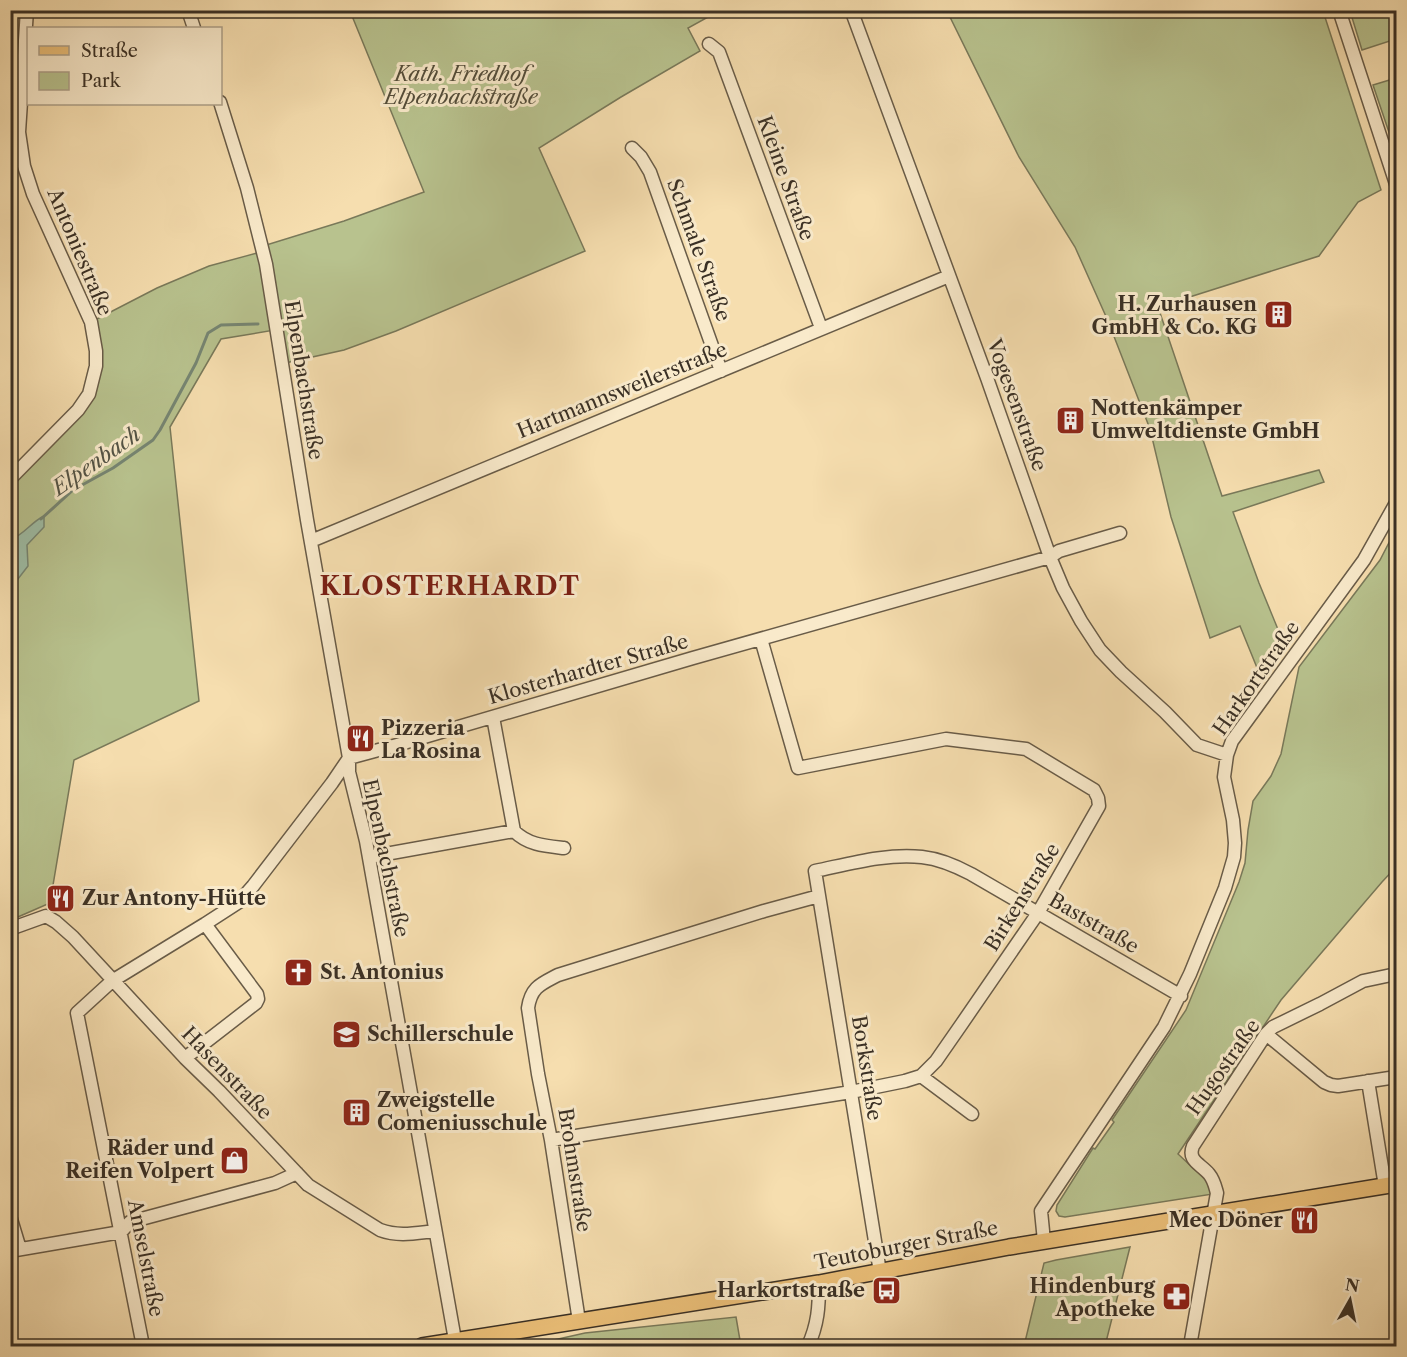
<svg xmlns="http://www.w3.org/2000/svg" width="1407" height="1357" font-family="'Libre Caslon Text',serif">
<style>
.green{fill:#b8c28e;stroke:#79795a;stroke-width:1.5}
.water{fill:#9ebda5;stroke:#768572;stroke-width:1.5}
.lines{fill:none;stroke-linecap:round;stroke-linejoin:round}
.stream{stroke:#768572;stroke-width:3}
.minor-casing{stroke:#695c48;stroke-width:15}
.major-casing{stroke:#3a3025;stroke-width:18}
.minor{stroke:#f9eacb;stroke-width:12}
.major{stroke:#ebbf78;stroke-width:15}
.labels{text-anchor:middle;dominant-baseline:central;stroke-width:6;stroke-linejoin:round;paint-order:stroke}
.park-label{font-size:20px;font-style:italic;fill:#534d3a;stroke:#f9eacb}
.street-label{font-size:20px;fill:#3a3025;stroke:#f9eacb}
.poi-label{font-size:20px;font-weight:bold;fill:#3a3025;stroke:#f9eacb;text-anchor:start}
.water-label{font-size:21px;font-style:italic;fill:#535345;stroke:#f9eacb}
.district-label{font-size:26px;font-weight:bold;letter-spacing:1.5px;fill:#7a1f14;stroke:#f9eacb}
</style>
<rect width="100%" height="100%" fill="#f6deaf"/>
<filter id="stains"><feTurbulence type="fractalNoise" baseFrequency=".00333" numOctaves="4"/><feColorMatrix values="0 0 0 0 .2 0 0 0 0 .09 0 0 0 0 .02 0 0 0 .5 -.17"/></filter>
<radialGradient id="worn" r=".72"><stop offset=".6" stop-color="#630" stop-opacity="0"/><stop offset="1" stop-color="#630" stop-opacity=".3"/></radialGradient>
<!-- green -->
<path class="green" d="M350,11H724L722,15L708,17L688,28L700,51L621,97L539,148L585,251L396,331L344,350L285,363L263,246L344,221L424,192Z
M947,11H1323L1381,190L1358,202L1319,256L1158,307L1222,496L1319,470L1324,482L1233,512L1259,583L1286,649L1262,680L1240,626L1210,638L1171,517L1150,429L1108,321L1075,247L1019,157Z
M1350,11H1396V39L1362,50Z
M1396,78V153L1373,85Z
M261,252L275,330L221,339L170,427L199,701L74,760L50,903L11,920V484L91,393L93,321L157,288L209,266Z
M1396,529V867L1382,882L1281,1000L1178,1154L1207,1181L1213,1194L1065,1217L1059,1216L1056,1211L1057,1205L1093,1148L1095,1149L1114,1122L1112,1120L1186,1010L1239,882L1245,863L1248,830L1253,801L1271,776L1281,754L1299,667L1380,560Z
M1130,1247L1105,1346H1024L1044,1263L1056,1260Z
M736,1317L741,1346H527L585,1333Z"/>
<!-- water -->
<path class="water" d="M44,516V527L27,545L28,566L11,588V539C23,536 31,522 44,516Z"/>
<g class="lines">
<!-- stream -->
<path class="stream" d="M41,519L73,490L113,468L153,440L160,430L196,363L208,333L221,325L258,324"/>
<defs>
<path id="minor" d="M188,10L194,28
M855,10L853,15L987,378L1050,557L1063,588L1081,621L1100,650L1121,672L1165,712L1197,745L1227,755
M1339,10L1396,184
M709,44L719,52L821,328
M220,102L247,188L266,264L307,520L349,758V772L366,841L455,1340
M632,148L641,157L650,172L721,371
M10,479L78,410L89,394L96,366V351L91,322L33,194L24,166L19,132L27,10
M311,541L949,276
M493,717L514,831C528,845 545,846 564,848
M369,857L514,831
M10,929L46,916L56,922L73,937L185,1058L219,1091L308,1185L380,1230C399,1237 416,1233 435,1231
M1266,1034L1324,1082L1331,1085L1338,1086L1396,1077
M185,1058L256,1003L258,999L257,994L205,924
M921,1076L972,1114
M1368,1081L1385,1186
M551,1140L851,1092L905,1081L921,1076L936,1061L961,1025L1038,913L1099,806L1098,798L1094,790L1026,749L946,739L798,768L761,639
M10,1216L20,1249
M1044,1241L1041,1211L1164,1027L1190,974L1225,888L1234,857L1235,843L1233,820L1224,777L1227,755L1232,741L1364,560L1396,503
M10,1251L121,1232L130,1222L275,1183L297,1173
M880,1272L815,871C849,864 887,853 922,857C940,859 956,866 971,874L1181,996
M579,1321L551,1140L538,1074L528,1008C531,987 541,984 558,975L764,911L819,896
M143,1346L77,1013L112,981L205,924L239,902L253,886L332,783L349,758L397,745L693,658L1050,557L1059,551L1120,533
M808,1346C818,1324 819,1307 819,1283
M1190,1346L1217,1193C1215,1186 1214,1180 1209,1174C1201,1164 1187,1161 1193,1146L1266,1034L1273,1027L1320,1004L1363,981L1396,974"/>
<path id="major" d="M422,1346L819,1283L1009,1247L1396,1184"/>
</defs>
<!-- minor casing -->
<use href="#minor" class="minor-casing"/>
<!-- major casing -->
<use href="#major" class="major-casing"/>
<!-- minor -->
<use href="#minor" class="minor"/>
<!-- major -->
<use href="#major" class="major"/>
</g>
<!-- icons -->
<defs>
<symbol id="building-square" viewBox="-11 -11 22 22"><rect x="-9" y="-9" width="18" height="18" rx="4" fill="#8f2418" stroke="#f9eacb"/><path d="M-4-6H4V6H1V3H-1V6H-4ZM-2.5-4.3h1.7v1.8h-1.7ZM.8-4.3h1.7v1.8H.8ZM-2.5-1h1.7V.8h-1.7ZM.8-1h1.7V.8H.8Z" fill="#fff"/></symbol>
<symbol id="restaurant-square" viewBox="-11 -11 22 22"><rect x="-9" y="-9" width="18" height="18" rx="4" fill="#8f2418" stroke="#f9eacb"/><path d="M-5-6h1v4h1v-4h1v4h1v-4h1v5L-1.5 .5V6h-2V.5L-5-1ZM5-6V6H3V1.5H1.5Q1.5-4 5-6Z" fill="#fff"/></symbol>
<symbol id="church-square" viewBox="-11 -11 22 22"><rect x="-9" y="-9" width="18" height="18" rx="4" fill="#8f2418" stroke="#f9eacb"/><path d="M-1.2-6h2.4v3.5h3.3v2.4h-3.3V6h-2.4V-.1h-3.3v-2.4h3.3Z" fill="#fff"/></symbol>
<symbol id="school-square" viewBox="-11 -11 22 22"><rect x="-9" y="-9" width="18" height="18" rx="4" fill="#8f2418" stroke="#f9eacb"/><path d="M0-5L7-2L0 1L-7-2ZM-4 1L0 2.5L4 1V4Q0 6-4 4Z" fill="#fff"/></symbol>
<symbol id="shop-square" viewBox="-11 -11 22 22"><rect x="-9" y="-9" width="18" height="18" rx="4" fill="#8f2418" stroke="#f9eacb"/><path d="M-5-2.5h2.3a2.7 3.5 0 0 1 5.4 0H5L5.5 6h-11ZM-1.5-2.5h3a1.5 2.3 0 0 0-3 0Z" fill="#fff"/></symbol>
<symbol id="bus-square" viewBox="-11 -11 22 22"><rect x="-9" y="-9" width="18" height="18" rx="4" fill="#8f2418" stroke="#f9eacb"/><path d="M-5-6H5V4H4V6H2V4H-2V6H-4V4H-5ZM-3.5-4V0h7V-4ZM-3.5 1.2v1.5H-2V1.2ZM2 1.2v1.5H3.5V1.2Z" fill="#fff"/></symbol>
<symbol id="pharmacy-square" viewBox="-11 -11 22 22"><rect x="-9" y="-9" width="18" height="18" rx="4" fill="#8f2418" stroke="#f9eacb"/><path d="M-2-6h4v4h4v4h-4v4h-4v-4h-4v-4h4Z" fill="#fff"/></symbol>
</defs>
<g fill-rule="evenodd">
<use href="#building-square" x="1262" y="298" width="33" height="33"/>
<use href="#building-square" x="1054" y="404" width="33" height="33"/>
<use href="#restaurant-square" x="344" y="722" width="33" height="33"/>
<use href="#restaurant-square" x="44" y="882" width="33" height="33"/>
<use href="#church-square" x="282" y="956" width="33" height="33"/>
<use href="#school-square" x="330" y="1018" width="33" height="33"/>
<use href="#building-square" x="340" y="1096" width="33" height="33"/>
<use href="#shop-square" x="218" y="1144" width="33" height="33"/>
<use href="#restaurant-square" x="1288" y="1204" width="33" height="33"/>
<use href="#bus-square" x="870" y="1274" width="33" height="33"/>
<use href="#pharmacy-square" x="1160" y="1280" width="33" height="33"/>
</g>
<g class="labels">
<!-- park labels -->
<g class="park-label">
<text x="461" y="74">Kath. Friedhof<tspan x="461" dy="23">Elpenbachstraße</tspan></text>
</g>
<!-- street labels -->
<g class="street-label">
<text transform="translate(786 178) rotate(70)">Kleine Straße</text>
<text transform="translate(699 250) rotate(70)">Schmale Straße</text>
<text transform="translate(80 252) rotate(67)">Antoniestraße</text>
<text transform="translate(304 380) rotate(81)">Elpenbachstraße</text>
<text transform="translate(622 390) rotate(-22)">Hartmannsweilerstraße</text>
<text transform="translate(1017 405) rotate(70)">Vogesenstraße</text>
<text transform="translate(588 669) rotate(-16)">Klosterhardter Straße</text>
<text transform="translate(1256 678) rotate(-55)">Harkortstraße</text>
<text transform="translate(386 858) rotate(78)">Elpenbachstraße</text>
<text transform="translate(1022 897) rotate(-58)">Birkenstraße</text>
<text transform="translate(1094 923) rotate(30)">Baststraße</text>
<text transform="translate(1223 1067) rotate(-55)">Hugostraße</text>
<text transform="translate(867 1068) rotate(81)">Borkstraße</text>
<text transform="translate(227 1073) rotate(46)">Hasenstraße</text>
<text transform="translate(575 1170) rotate(81)">Brohmstraße</text>
<text transform="translate(906 1245) rotate(-11)">Teutoburger Straße</text>
<text transform="translate(146 1258) rotate(79)">Amselstraße</text>
</g>
<!-- poi labels -->
<g class="poi-label">
<text x="1257" y="304" text-anchor="end">H. Zurhausen<tspan x="1257" dy="23">GmbH &amp; Co. KG</tspan></text>
<text x="1091" y="408">Nottenkämper<tspan x="1091" dy="23">Umweltdienste GmbH</tspan></text>
<text x="381" y="728">Pizzeria<tspan x="381" dy="23">La Rosina</tspan></text>
<text x="82" y="898">Zur Antony-Hütte</text>
<text x="320" y="972">St. Antonius</text>
<text x="367" y="1034">Schillerschule</text>
<text x="377" y="1100">Zweigstelle<tspan x="377" dy="23">Comeniusschule</tspan></text>
<text x="214" y="1148" text-anchor="end">Räder und<tspan x="214" dy="23">Reifen Volpert</tspan></text>
<text x="1283" y="1220" text-anchor="end">Mec Döner</text>
<text x="1155" y="1286" text-anchor="end">Hindenburg<tspan x="1155" dy="23">Apotheke</tspan></text>
<text x="865" y="1290" text-anchor="end">Harkortstraße</text>
</g>
<!-- water labels -->
<g class="water-label">
<text transform="translate(96 461) rotate(-35)">Elpenbach</text>
</g>
<!-- district labels -->
<g class="district-label">
<text x="450" y="586">KLOSTERHARDT</text>
</g>
</g>
<!-- margin -->
<rect width="1407" height="1357" fill="none" stroke="#f6deaf" stroke-width="36"/>
<rect x="12" y="12" width="1383" height="1333" fill="none" stroke="#3a3025" stroke-width="3"/>
<rect x="18" y="18" width="1371" height="1321" fill="none" stroke="#3a3025" stroke-width="1.5"/>
<!-- legend -->
<rect x="27" y="27" width="195" height="78" fill="#f9eacb" stroke="#ada089" stroke-width="1.5"/>
<rect x="39" y="46" width="30" height="9" fill="#ebbf78" stroke="#ada089" stroke-width="1.5"/>
<text x="81" y="57" font-size="18" fill="#3a3025">Straße</text>
<rect x="39" y="72" width="30" height="18" fill="#b8c28e" stroke="#ada089" stroke-width="1.5"/>
<text x="81" y="87" font-size="18" fill="#3a3025">Park</text>
<!-- north arrow -->
<g transform="translate(1350 1300) rotate(9)" stroke="#f9eacb" stroke-width="4.5" paint-order="stroke">
<path d="M0-4.5L10 22L0 15L-10 22Z" fill="#3a3025"/>
<text y="-9" font-size="16" font-weight="bold" text-anchor="middle" fill="#3a3025">N</text>
</g>
<rect width="100%" height="100%" filter="url(#stains)"/>
<rect width="100%" height="100%" fill="url(#worn)"/>
</svg>
